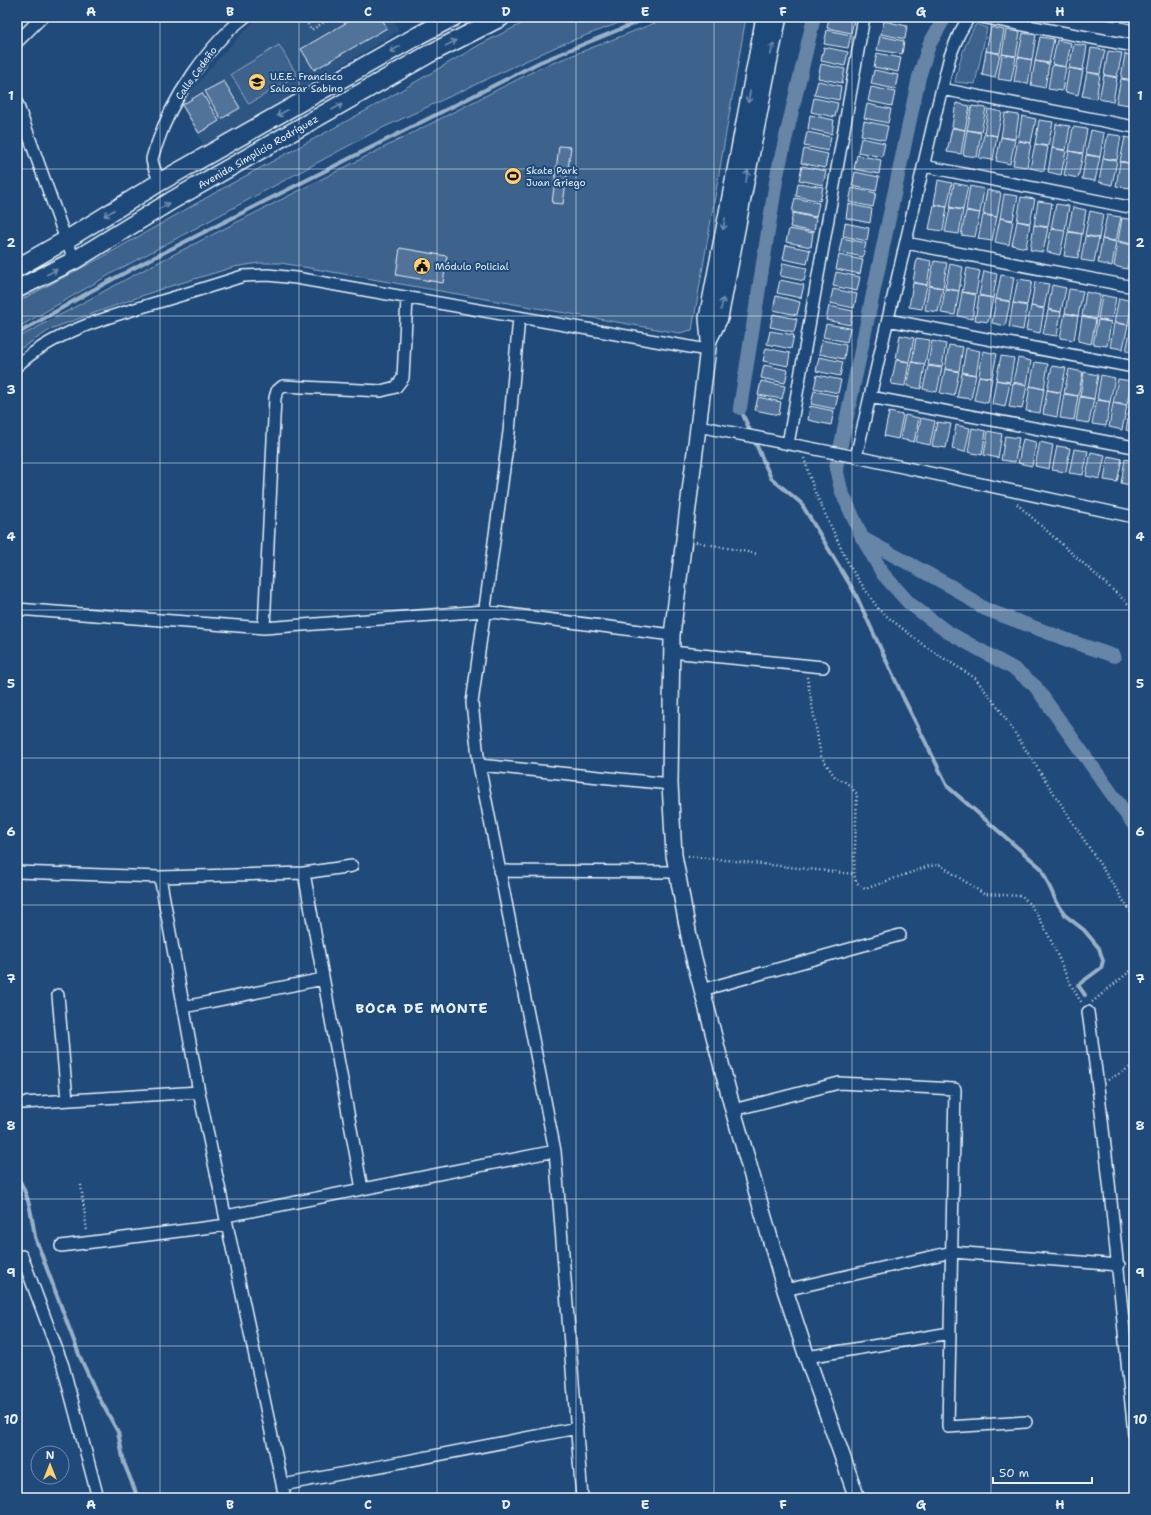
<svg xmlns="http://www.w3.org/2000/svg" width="1151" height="1515" font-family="'Shantell Sans',sans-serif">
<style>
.built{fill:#2e5683}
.green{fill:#3c628c;stroke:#92aac2}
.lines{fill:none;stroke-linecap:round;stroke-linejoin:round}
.stream{stroke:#9ab0c7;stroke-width:4}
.canal{stroke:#6685a7;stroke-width:14}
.building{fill:#517399;stroke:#e8f1f8}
.street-casing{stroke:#e8f1f8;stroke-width:14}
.secondary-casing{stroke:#e8f1f8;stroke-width:18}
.primary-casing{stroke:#e8f1f8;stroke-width:20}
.path{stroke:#e8f1f8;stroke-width:2.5;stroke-dasharray:1 3;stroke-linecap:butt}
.street{stroke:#1f4a7a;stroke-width:11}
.secondary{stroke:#1f4a7a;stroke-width:15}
.primary{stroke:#1f4a7a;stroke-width:17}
.oneway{stroke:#6f8dac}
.grid{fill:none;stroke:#e8f1f8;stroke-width:1;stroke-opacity:0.55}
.labels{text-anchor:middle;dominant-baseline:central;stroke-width:4;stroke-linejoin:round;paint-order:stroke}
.street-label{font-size:10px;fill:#e8f1f8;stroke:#1f4a7a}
.poi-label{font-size:10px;fill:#e8f1f8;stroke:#1f4a7a;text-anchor:start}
.district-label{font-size:14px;font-weight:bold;letter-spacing:1px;fill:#e8f1f8;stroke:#1f4a7a}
.neatline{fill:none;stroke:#e8f1f8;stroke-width:1.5}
.grid-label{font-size:13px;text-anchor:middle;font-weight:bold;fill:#e8f1f8}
</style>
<rect width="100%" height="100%" fill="#1f4a7a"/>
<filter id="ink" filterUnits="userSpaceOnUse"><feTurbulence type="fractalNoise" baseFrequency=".025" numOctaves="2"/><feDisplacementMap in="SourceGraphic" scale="8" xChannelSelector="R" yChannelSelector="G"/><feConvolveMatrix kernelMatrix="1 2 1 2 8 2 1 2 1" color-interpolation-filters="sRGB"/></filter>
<g filter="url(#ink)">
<!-- built -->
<path class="built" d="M260,17H393L399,31L205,147L180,105L219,58L255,20Z"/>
<!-- green -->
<path class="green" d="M535,17H635L560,45L378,130L116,271L17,328V302L106,255L227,186L367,110L481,44Z
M670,17H746L692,330L679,333L281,263H259L234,267L161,289L53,328L17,351V339L23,335L147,268L540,68Z
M976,24L987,28L975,84L955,82C960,59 964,45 976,24Z
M279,45L297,75L249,104L231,74Z"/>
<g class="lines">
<!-- stream -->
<path class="stream" d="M17,334L91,291L145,262L540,62L650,17
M740,408L771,478L801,503L855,593L904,699L948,787L1041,868L1056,901L1066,916L1084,930L1099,948L1103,961L1101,968L1078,985L1085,995
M17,1177C29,1194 32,1217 35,1237L80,1357L97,1394L118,1432L124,1463L136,1493L139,1498"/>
<!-- canal -->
<path class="canal" d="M945,17L929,45L919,77L836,468L841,490L862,537L883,574L909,603L946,631L1016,670L1035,686L1134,825
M740,408L777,175L814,17
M862,538L952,587L985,609L1073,642L1114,656"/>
</g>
<!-- building -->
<path class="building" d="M356,17H381L387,28L314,70L301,49Z
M829,17H841L854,20L851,33L827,28Z
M889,17H908L907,20Z
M1104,17H1118L1117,21L1104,19Z
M1122,17H1134V25L1121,22Z
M884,21L907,26L905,39L881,34Z
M991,27L1004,30L1000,53L986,51Z
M827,30L851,35L848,48L824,44Z
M1006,30L1020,32L1016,56L1002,54Z
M1023,33L1036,35L1032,60L1018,57Z
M880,36L904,41L902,54L877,50Z
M1040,37L1054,39L1049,63L1035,61Z
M1057,40L1071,43L1066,67L1052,64Z
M1074,44L1087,46L1083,70L1069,68Z
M824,47L848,52L845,66L821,61Z
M1091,48L1105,50L1100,74L1087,72Z
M986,51L1000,54L995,78L982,75Z
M1108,51L1122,53L1117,77L1104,75Z
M877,53L901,58L898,72L874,67Z
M1002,54L1016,57L1011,81L998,79Z
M1125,54L1134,56V80L1121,78Z
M1018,57L1032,60L1028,84L1014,82Z
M1035,61L1049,64L1045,88L1031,85Z
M821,64L845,69L842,83L818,78Z
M1052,65L1066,67L1062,91L1048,89Z
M1069,68L1083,71L1078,95L1065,92Z
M874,70L898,75L895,89L871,84Z
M1087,72L1100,75L1096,99L1082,96Z
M1104,75L1117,78L1113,102L1099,99Z
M1121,79L1134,81L1130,105L1116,103Z
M224,81L240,108L221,119L205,91Z
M818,81L841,86L839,100L814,95Z
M871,87L895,92L892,106L868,101Z
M202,93L219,121L199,133L182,105Z
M814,98L838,103L835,117L811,112Z
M956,103L970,106L965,130L952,127Z
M867,104L891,109L888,123L864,118Z
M972,106L986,108L981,132L967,130Z
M988,109L1002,112L997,136L984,133Z
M1005,113L1019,115L1015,139L1001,137Z
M810,115L834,120L832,134L808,129Z
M1022,116L1036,119L1031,143L1018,140Z
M1039,120L1053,122L1048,146L1035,144Z
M864,121L888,126L885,140L861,135Z
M1056,124L1070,126L1066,150L1052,148Z
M1073,127L1087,129L1083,153L1069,151Z
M952,128L965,130L961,154L947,152Z
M967,130L981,133L977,157L963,155Z
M1091,130L1104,133L1100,157L1086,154Z
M807,132L831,137L828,151L804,146Z
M984,134L997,136L993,160L979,158Z
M1108,134L1121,136L1117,160L1103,158Z
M1001,137L1015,140L1010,164L996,161Z
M1125,137L1134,139V164L1120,161Z
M861,138L885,143L882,157L858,152Z
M1018,141L1031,143L1027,167L1013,165Z
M1035,144L1048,147L1044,171L1030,168Z
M559,146L571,147L563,204L552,203Z
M1052,148L1066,151L1061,175L1048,172Z
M804,149L828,154L825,168L801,163Z
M1069,151L1083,154L1078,178L1064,175Z
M857,155L881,160L879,174L854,169Z
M1086,155L1100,157L1095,181L1082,179Z
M1103,158L1117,161L1112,185L1099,182Z
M1120,162L1134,164L1130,188L1116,186Z
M802,166L826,171L823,185L799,180Z
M855,172L879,177L876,191L852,186Z
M938,180L952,183L947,207L934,204Z
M798,183L823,187L820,201L796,196Z
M954,183L968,186L963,210L950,207Z
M970,186L984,189L980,213L966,210Z
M852,188L876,193L873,207L849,202Z
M987,190L1001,193L997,217L983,214Z
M1004,194L1018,196L1013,220L1000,218Z
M1021,197L1035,199L1030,223L1017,221Z
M795,198L819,203L816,217L792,212Z
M1038,201L1052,203L1048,227L1034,225Z
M848,204L872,209L870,223L846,218Z
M1056,204L1069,206L1065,230L1051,228Z
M934,205L947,207L943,231L929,229Z
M1073,207L1086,210L1082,234L1068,231Z
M950,208L963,210L959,234L945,232Z
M966,211L980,213L975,237L961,235Z
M1090,211L1103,214L1099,238L1085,235Z
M793,213L816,218L814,232L790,227Z
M983,215L997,217L992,241L978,239Z
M1107,215L1121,217L1116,241L1102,239Z
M1000,218L1013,221L1009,245L995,242Z
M1122,218L1134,220V231L1132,244L1118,241Z
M1017,221L1030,224L1026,248L1012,245Z
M845,223L869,228L867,241L843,236Z
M1034,225L1048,228L1043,252L1030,250Z
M789,229L813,233L811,247L786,242Z
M1051,229L1065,231L1060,255L1047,252Z
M1068,232L1082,234L1078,258L1064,256Z
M1085,236L1099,238L1094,262L1081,260Z
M842,238L866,243L863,257L839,252Z
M1102,239L1116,242L1112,266L1098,263Z
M1118,242L1132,245L1127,269L1114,266Z
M786,245L810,250L807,264L783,259Z
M400,248L447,256L443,283L396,275Z
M839,255L863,260L860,274L836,269Z
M917,258L931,261L927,285L913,282Z
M934,261L947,263L943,288L929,285Z
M783,263L807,268L804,281L780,276Z
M950,264L963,267L959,291L945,288Z
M967,268L980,271L976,294L962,292Z
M984,271L997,274L993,298L979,295Z
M836,272L860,277L857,291L833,286Z
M1001,275L1014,277L1010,301L996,299Z
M1018,279L1032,281L1027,305L1013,303Z
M780,280L804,285L801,298L777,293Z
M1035,282L1049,284L1044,308L1031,306Z
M913,283L927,285L922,309L909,307Z
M1052,285L1066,288L1061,312L1048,309Z
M929,286L943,288L938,312L925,310Z
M833,289L857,294L854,308L830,303Z
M945,289L959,291L955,315L941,313Z
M1069,289L1083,291L1078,316L1065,313Z
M962,292L976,295L972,319L958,316Z
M1086,292L1100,295L1096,319L1082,316Z
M1102,295L1116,298L1111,322L1098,319Z
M776,296L800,302L797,315L773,310Z
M979,296L993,298L988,322L975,320Z
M1119,298L1132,301L1128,325L1114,322Z
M996,299L1010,302L1005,326L992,323Z
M1013,303L1027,306L1023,330L1009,327Z
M829,306L853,311L850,325L826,320Z
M1031,306L1044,309L1040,333L1026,330Z
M1134,308V327L1131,326Z
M1048,310L1061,312L1057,336L1043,334Z
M1065,313L1078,316L1074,340L1060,338Z
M773,314L797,319L794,332L770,327Z
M1082,317L1096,320L1091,344L1078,341Z
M1098,320L1111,322L1107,346L1093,344Z
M1114,323L1128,325L1123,349L1110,347Z
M826,324L850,328L847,342L823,337Z
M1131,327H1134V352L1126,351Z
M770,331L794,335L791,349L767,344Z
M900,335L914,338L909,362L896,359Z
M916,338L930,340L925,364L912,362Z
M822,340L846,345L844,359L819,354Z
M932,341L946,344L942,367L928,365Z
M949,345L963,347L959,371L945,369Z
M766,348L790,353L788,366L763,361Z
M966,348L980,351L976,375L962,372Z
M983,351L997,354L992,378L979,376Z
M1001,356L1014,358L1010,382L996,380Z
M819,357L843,362L840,376L816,371Z
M1018,358L1031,361L1027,385L1013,382Z
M896,360L909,362L905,386L891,384Z
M912,362L925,365L921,389L907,386Z
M1035,362L1048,364L1044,389L1030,386Z
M764,365L788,370L785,383L761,378Z
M928,366L942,368L937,392L923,389Z
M1052,366L1066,368L1061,392L1047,390Z
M945,369L959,372L954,396L940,393Z
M1069,369L1083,372L1078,396L1064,393Z
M1084,372L1098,375L1094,399L1080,396Z
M962,373L976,375L971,399L957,397Z
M817,375L841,380L838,393L814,388Z
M1101,375L1115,378L1110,402L1097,399Z
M979,376L992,378L988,403L974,400Z
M1118,379L1131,381L1127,405L1113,403Z
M996,380L1010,383L1005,407L992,404Z
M761,381L785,386L782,399L758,395Z
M1013,383L1027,386L1022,409L1009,407Z
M1134,384V407L1130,406Z
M1030,386L1044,389L1040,413L1026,411Z
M1047,390L1061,393L1057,417L1043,414Z
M814,391L838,396L835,409L811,404Z
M1064,394L1078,396L1074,420L1060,418Z
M758,397L781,402L779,415L755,410Z
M1080,397L1094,399L1089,423L1076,421Z
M1097,400L1110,402L1106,426L1092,424Z
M1113,403L1127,406L1122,430L1109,427Z
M810,406L834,411L831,425L808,420Z
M1130,406L1134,407V432L1126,430Z
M889,412L903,415L898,439L884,436Z
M905,415L919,418L914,442L900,439Z
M921,418L935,421L930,445L916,442Z
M937,422L951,424L946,448L932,446Z
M956,425L970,428L965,452L952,449Z
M972,428L986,431L982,455L968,452Z
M988,431L1002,434L998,458L984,455Z
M1005,436L1019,438L1015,462L1001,460Z
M1023,439L1036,442L1032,466L1018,463Z
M1040,442L1053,445L1049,469L1035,466Z
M1057,446L1070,448L1066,472L1052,470Z
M1074,449L1088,451L1083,475L1069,473Z
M1091,452L1105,455L1100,479L1086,476Z
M1108,456L1122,459L1117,482L1104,480Z
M1125,459L1134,461V486L1121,483Z"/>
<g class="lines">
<defs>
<path id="street" d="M982,17L1134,46
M17,42L42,17
M942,89L1134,127
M17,103L66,240L75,260
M924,166L1134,208
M160,182C158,176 152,166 152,159C153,154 155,149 157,144C171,100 208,45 245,17
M906,243L1134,287
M519,317L509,432L472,703L479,765L555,1151L582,1498
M888,320L1134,367
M17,366C52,333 107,317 152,304C182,295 212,286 243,276L268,275L296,278L707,350
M870,397L1134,447
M698,426L856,457L1134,517
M788,444L864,17
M856,457L934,120L950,56L959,34L969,17
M17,609L264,628L484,611L672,635
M264,628L275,398L277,391L283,386L381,391L396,387L403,378L407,298
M671,652L823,667
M479,765L670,784
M499,871L676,872
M17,872L160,877L304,873L352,866
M304,873L362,1189
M160,877L199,1092L285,1498
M702,990L900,935
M58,995L67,1100
M184,1007L323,979
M1088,1012C1108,1152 1120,1293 1134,1434
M23,1103L199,1092
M733,1110L839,1083L955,1089L948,1427L1026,1422
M226,1216L555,1151
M61,1246L227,1225
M22,1256L63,1366L98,1498
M785,1290L952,1252L1119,1265
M807,1357L950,1333
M283,1485L577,1428"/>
<path id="secondary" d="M764,17L707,318L709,340L672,635L670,784L674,855L691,947L733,1110L785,1290L807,1357L857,1498
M709,340L720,318L769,63L779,17"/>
<path id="primary" d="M17,268L66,240L160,182L419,35L454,17
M17,289L75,260L171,201L429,54L502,17"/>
</defs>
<!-- street casing -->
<use href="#street" class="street-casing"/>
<!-- secondary casing -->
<use href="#secondary" class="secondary-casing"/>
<!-- primary casing -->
<use href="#primary" class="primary-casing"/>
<!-- path -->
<path class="path" d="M304,17L311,30L333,17
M804,458L814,490L850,567L879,610L926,647L975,678L998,707L1134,917
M1017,504L1134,609
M696,542L758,554
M807,677L821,756L835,777L847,783L857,794L854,874L856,882L865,889L929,866L940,865L984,894L1022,896C1051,925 1059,970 1082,1003
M688,856L854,874
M1092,1002L1134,968
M1108,1080L1134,1065
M81,1185L87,1232"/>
<!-- street -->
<use href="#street" class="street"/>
<!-- secondary -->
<use href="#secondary" class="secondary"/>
<!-- primary -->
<use href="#primary" class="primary"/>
</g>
<!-- one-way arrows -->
<defs><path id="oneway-shaft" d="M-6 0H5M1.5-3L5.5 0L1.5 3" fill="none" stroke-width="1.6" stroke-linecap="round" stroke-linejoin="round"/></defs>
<g class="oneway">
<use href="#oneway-shaft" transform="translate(451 43) rotate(-27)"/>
<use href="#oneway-shaft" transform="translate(395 49) rotate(150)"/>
<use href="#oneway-shaft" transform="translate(772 49) rotate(-77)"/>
<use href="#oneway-shaft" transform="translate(749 97) rotate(101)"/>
<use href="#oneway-shaft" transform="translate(337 107) rotate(-30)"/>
<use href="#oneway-shaft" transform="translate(282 113) rotate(150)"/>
<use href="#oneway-shaft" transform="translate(747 176) rotate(-79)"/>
<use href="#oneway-shaft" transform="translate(164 206) rotate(-31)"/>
<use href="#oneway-shaft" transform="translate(109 213) rotate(149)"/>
<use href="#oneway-shaft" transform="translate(724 224) rotate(101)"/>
<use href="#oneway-shaft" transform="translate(52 272) rotate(-27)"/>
<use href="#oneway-shaft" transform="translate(722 304) rotate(-79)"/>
</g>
</g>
<!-- grid -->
<path class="grid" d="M160,17V1498M299,17V1498M437,17V1498M576,17V1498M714,17V1498M852,17V1498M991,17V1498M17,169H1134M17,316H1134M17,463H1134M17,610H1134M17,758H1134M17,905H1134M17,1052H1134M17,1199H1134M17,1346H1134"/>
<!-- icons -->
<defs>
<symbol id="school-disc" viewBox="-11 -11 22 22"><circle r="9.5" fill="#ffd166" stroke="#1f4a7a"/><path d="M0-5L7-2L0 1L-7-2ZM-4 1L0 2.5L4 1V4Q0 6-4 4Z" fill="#111"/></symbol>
<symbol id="stadium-disc" viewBox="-11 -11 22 22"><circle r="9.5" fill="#ffd166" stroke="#1f4a7a"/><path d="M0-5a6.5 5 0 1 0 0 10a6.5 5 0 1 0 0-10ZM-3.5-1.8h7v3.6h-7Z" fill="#111"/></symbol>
<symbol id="civic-disc" viewBox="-11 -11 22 22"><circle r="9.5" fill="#ffd166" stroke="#1f4a7a"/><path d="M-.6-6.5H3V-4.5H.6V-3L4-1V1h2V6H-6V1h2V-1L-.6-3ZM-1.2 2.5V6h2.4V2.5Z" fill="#111"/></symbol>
</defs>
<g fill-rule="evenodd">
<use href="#school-disc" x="247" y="72" width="20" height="20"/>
<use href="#stadium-disc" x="503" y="166" width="20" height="20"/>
<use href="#civic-disc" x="412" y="256" width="20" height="20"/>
</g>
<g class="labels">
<!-- street labels -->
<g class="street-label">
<text transform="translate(196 73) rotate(-54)">Calle Cedeño</text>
<text transform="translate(258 152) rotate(-30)">Avenida Simplicio Rodríguez</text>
</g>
<!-- poi labels -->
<g class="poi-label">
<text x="270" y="76">U.E.E. Francisco<tspan x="270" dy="12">Salazar Sabino</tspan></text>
<text x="526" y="170">Skate Park<tspan x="526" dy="12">Juan Griego</tspan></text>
<text x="435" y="266">Módulo Policial</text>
</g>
<!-- district labels -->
<g class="district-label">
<text x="422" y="1008">BOCA DE MONTE</text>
</g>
</g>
<!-- margin -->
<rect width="1151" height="1515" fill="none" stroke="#1f4a7a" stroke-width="44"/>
<!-- north arrow -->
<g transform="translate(50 1465)"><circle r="19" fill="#1f4a7a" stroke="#6f8dac"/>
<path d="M0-3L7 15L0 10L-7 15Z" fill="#ffd166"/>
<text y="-6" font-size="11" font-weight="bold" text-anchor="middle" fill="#e8f1f8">N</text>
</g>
<!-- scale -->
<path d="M993 1477v6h99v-6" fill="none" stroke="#e8f1f8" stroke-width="2"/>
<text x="999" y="1477" font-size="12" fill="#e8f1f8" stroke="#1f4a7a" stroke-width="3" paint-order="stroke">50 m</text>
<rect x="22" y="22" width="1107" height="1471" class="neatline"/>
<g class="grid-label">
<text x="91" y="16">A</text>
<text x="230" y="16">B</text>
<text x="368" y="16">C</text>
<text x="506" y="16">D</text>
<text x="645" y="16">E</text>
<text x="783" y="16">F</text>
<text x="921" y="16">G</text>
<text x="1060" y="16">H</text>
<text x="11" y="100">1</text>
<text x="1140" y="100">1</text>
<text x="11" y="247">2</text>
<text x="1140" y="247">2</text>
<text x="11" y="394">3</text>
<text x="1140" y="394">3</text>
<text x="11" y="541">4</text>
<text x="1140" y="541">4</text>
<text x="11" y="688">5</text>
<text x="1140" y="688">5</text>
<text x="11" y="836">6</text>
<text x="1140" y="836">6</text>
<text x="11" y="983">7</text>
<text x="1140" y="983">7</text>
<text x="11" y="1130">8</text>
<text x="1140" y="1130">8</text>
<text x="11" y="1277">9</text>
<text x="1140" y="1277">9</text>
<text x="11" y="1424">10</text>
<text x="1140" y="1424">10</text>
<text x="91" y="1509">A</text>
<text x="230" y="1509">B</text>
<text x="368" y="1509">C</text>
<text x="506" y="1509">D</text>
<text x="645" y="1509">E</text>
<text x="783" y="1509">F</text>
<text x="921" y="1509">G</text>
<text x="1060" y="1509">H</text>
</g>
</svg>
